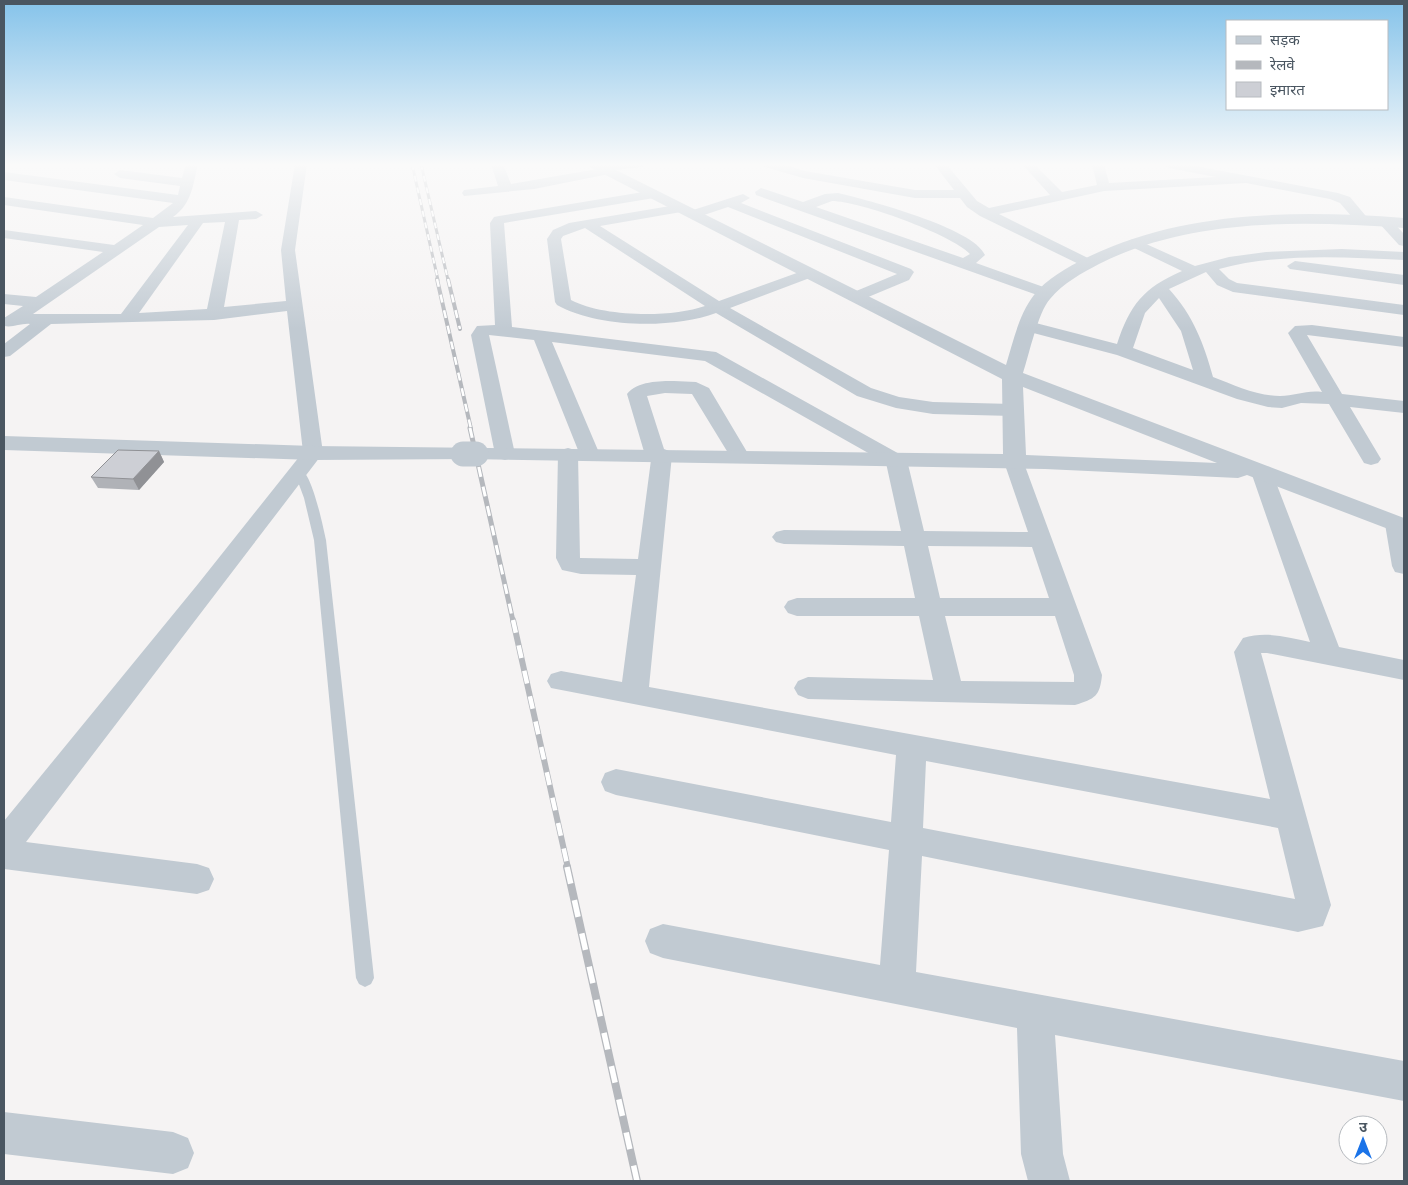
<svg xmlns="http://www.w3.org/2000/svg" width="1408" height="1185" font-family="'Fira Sans Condensed','Noto Sans Devanagari',sans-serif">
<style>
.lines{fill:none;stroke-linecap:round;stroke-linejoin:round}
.service{fill:#c1cad2;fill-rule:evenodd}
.minor{fill:#c1cad2;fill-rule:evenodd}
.tertiary{fill:#c1cad2;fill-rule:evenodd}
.rail-far4-casing{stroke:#b5b8bd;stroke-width:3}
.rail-far3-casing{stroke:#b5b8bd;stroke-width:4}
.rail-far2-casing{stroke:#b5b8bd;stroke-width:5}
.rail-far1-casing{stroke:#b5b8bd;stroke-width:6}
.rail-casing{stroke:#b5b8bd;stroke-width:8}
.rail-far4{stroke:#fff;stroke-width:2;stroke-dasharray:6;stroke-linecap:butt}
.rail-far3{stroke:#fff;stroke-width:2.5;stroke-dasharray:8;stroke-linecap:butt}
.rail-far2{stroke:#fff;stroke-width:3;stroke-dasharray:10;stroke-linecap:butt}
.rail-far1{stroke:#fff;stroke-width:4.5;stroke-dasharray:13;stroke-linecap:butt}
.rail{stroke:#fff;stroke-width:5.5;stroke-dasharray:17;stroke-linecap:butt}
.tertiary-bridge{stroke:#c1cad2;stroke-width:25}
.wall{fill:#b0b2b7}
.shaded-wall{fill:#909195}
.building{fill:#cdcfd5;stroke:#909195}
</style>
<rect width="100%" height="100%" fill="#f5f3f3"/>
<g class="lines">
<!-- service -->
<path class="service" d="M299,468C312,471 323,527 326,540L374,978L371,984L365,987L359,984L356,978L314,540L304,498L294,471Z"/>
<!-- minor -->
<path class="minor" d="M186,164H198C193,184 192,204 173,217L256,211L263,215L256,219L239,220L224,307L286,301L281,250L295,164H307L295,250L323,453L26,842L197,864L209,868L214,879L209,890L197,894L4,869V821L198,584L303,452L287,311L214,320L51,324L10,356L4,357V344L30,324C21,323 13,328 4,326V318L23,306L4,304V294L36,297L103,252L4,238V230L114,245L143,225L4,205V197L153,218L173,203L4,180V172L178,195L180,186L120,178L114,174L120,170L182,178ZM225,222L207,309L139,313L203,223ZM188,225L121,314H33L159,227Z
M491,164H503L511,184L597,169L599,165L603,164H644L642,167L615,170L609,174L534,189L464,196L462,193L464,190L498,186Z
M763,164H781L805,171L915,190H954L934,164H946L977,201L989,208L1050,195L1022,164H1034L1062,192L1097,185L1092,164H1104L1109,183L1216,177L1169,168L1163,164H1185L1338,193L1350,197L1370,221L1368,224H1358L1340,203L1330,199L1246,183L1104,191L999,214L1092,260L1095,263L1087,268L980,216L967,207L960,198H915L803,178L765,167Z
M761,188L803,202L825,194L838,193C868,200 974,228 985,255L976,263L1052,290L1054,293L1052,296H1040L756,195L755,192ZM832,201C859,201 951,234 970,254L963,258L816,207Z
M655,190L662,194L660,197L504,223L512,327L716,352L903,456L907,460L924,531L1028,532L1004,462L1008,458L1015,456L1022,458L1102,675C1100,696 1095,699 1075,705L808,699L798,695L794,688L798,681L808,677L933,680L919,616H797L788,613L784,607L788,601L797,598H915L904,546L784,544L776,542L772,537L776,532L784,530L901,531L886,463L705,361L552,342L600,455L597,459L590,461L583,459L580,455L534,340L489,335L515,454L512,458L505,460L498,458L495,454L471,335L477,326L495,325L490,223L494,217L499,216ZM928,546L1032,547L1049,598H940ZM945,616H1055L1074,675V682L961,681Z
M743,194L750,198L741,203L911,269L914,272L909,280L861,300H849L847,297L849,294L897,274L728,207L695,218L688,214L690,211Z
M682,204L689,208L687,211L600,226L719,301L805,270H815L818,273L815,276L730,308L871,388L899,397L933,402L1013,404L1020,406L1023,410L1020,414L1013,416L933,414L896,408L857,396L716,313C673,329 598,328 557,305L555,302L547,239L553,230L569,223ZM585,228L705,306C671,318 603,317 571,300L561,239L563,236Z
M1385,218L1390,219L1404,234V246L1399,245L1378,222Z
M1135,239L1195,266L1229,257L1266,252L1342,249L1404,252V260C1343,257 1279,253 1219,269L1229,279L1237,283L1404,305V315L1233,292L1217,285L1206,272L1169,289C1193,315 1204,344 1213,377C1234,385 1257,396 1280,396C1295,396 1306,390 1322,392L1288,333L1295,326L1312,325L1404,337V347L1307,335L1342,394L1404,401V413L1350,407L1381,459L1378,463L1371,465L1364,463L1329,404L1301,403L1282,408L1268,407L1237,399L1117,355L1022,330L1019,326L1022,322L1028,321L1117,344C1130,305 1143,288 1182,271L1130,246L1128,243L1130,240ZM1159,298L1181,331L1193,370L1133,348L1145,313Z
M1295,261L1404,275V285L1290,269L1287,266Z
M674,381L696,382L709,388L750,457L747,461L740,463L733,461L692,394L665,393L647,396L664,449L669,451L672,455L649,687L1270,799L1234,652L1243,638C1266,631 1287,637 1310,642L1251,472L1254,467L1262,466L1270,467L1339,647L1404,660V680L1267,653H1261L1331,905L1323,926L1298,932L922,856L916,972L1404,1061V1101L1055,1035L1063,1154L1070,1181H1028L1021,1154L1017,1028L663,958L650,953L645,941L650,929L663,924L880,965L889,850L616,795L605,791L601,782L605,773L616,769L891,822L896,755L551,688L547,681L551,674L561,671L622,682L636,575L581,574L562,570L556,558L558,454L561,450L568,448L575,450L578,454L580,558L638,559L651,460L645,455L627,394C637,381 660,381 674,381ZM926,761L1278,828L1295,899L923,828Z
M1396,517L1404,519V574L1395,572L1392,566L1385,524L1388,519Z
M4,1112L173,1132L188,1138L194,1153L188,1168L173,1174L4,1154Z"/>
<!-- tertiary -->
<path class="tertiary" d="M589,164H604L1006,365C1013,342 1019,314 1034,295C1046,279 1068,267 1086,258C1183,210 1298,210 1404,218V228C1303,221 1192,217 1099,264C1082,273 1063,283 1050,299C1038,312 1029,355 1023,373L1404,518V535L1247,475L1238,478L1045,469L470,459L313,460L4,450V436L313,446L1003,454L1002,379L590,167ZM1023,387L1217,463L1026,455Z"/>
<defs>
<path id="rail-far4" d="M412,164L438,280
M421,164L448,280"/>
<path id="rail-far3" d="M437,279L471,429
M448,279L460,329"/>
<path id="rail-far2" d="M470,428L513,621"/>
<path id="rail-far1" d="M513,620L568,868"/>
<path id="rail" d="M567,867L637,1181"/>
</defs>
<!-- rail-far4 casing -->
<use href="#rail-far4" class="rail-far4-casing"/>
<!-- rail-far3 casing -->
<use href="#rail-far3" class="rail-far3-casing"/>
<!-- rail-far2 casing -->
<use href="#rail-far2" class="rail-far2-casing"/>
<!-- rail-far1 casing -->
<use href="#rail-far1" class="rail-far1-casing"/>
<!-- rail casing -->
<use href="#rail" class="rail-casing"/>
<!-- rail-far4 -->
<use href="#rail-far4" class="rail-far4"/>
<!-- rail-far3 -->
<use href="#rail-far3" class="rail-far3"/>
<!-- rail-far2 -->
<use href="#rail-far2" class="rail-far2"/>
<!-- rail-far1 -->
<use href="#rail-far1" class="rail-far1"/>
<!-- rail -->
<use href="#rail" class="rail"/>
<!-- tertiary-bridge -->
<path class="tertiary-bridge" d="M463,454H476"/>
</g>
<!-- wall -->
<path class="wall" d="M159,451L164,462L139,490L98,488L91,477Z"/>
<!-- shaded-wall -->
<path class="shaded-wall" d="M159,451L164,462L139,490L133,479Z"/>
<!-- building -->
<path class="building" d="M118,450L159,451L133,479L91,477Z"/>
<!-- sky -->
<linearGradient id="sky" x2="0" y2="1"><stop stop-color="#85c3ea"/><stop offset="0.5" stop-color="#fafafa"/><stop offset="1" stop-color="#fafafa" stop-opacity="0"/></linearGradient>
<rect width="1408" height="329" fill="url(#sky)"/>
<!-- border -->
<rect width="1408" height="1185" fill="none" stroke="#4a5661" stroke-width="10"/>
<!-- legend -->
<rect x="1226" y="20" width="162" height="90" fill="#ffffff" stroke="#b7bbc0"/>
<rect x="1236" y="36" width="25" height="8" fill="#c1cad2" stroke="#b7bbc0"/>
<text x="1270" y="45" font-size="15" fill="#4a5661">सड़क</text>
<rect x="1236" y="61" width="25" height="8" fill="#b5b8bd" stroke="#b7bbc0"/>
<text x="1270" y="70" font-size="15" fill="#4a5661">रेलवे</text>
<rect x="1236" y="82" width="25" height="15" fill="#cdcfd5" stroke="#b7bbc0"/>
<text x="1270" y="95" font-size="15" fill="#4a5661">इमारत</text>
<!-- north arrow -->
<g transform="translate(1363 1140)"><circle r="24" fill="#ffffff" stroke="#b7bbc0"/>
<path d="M0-4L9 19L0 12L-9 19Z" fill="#1a73e8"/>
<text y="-8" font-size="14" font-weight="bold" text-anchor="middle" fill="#4a5661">उ</text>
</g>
</svg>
